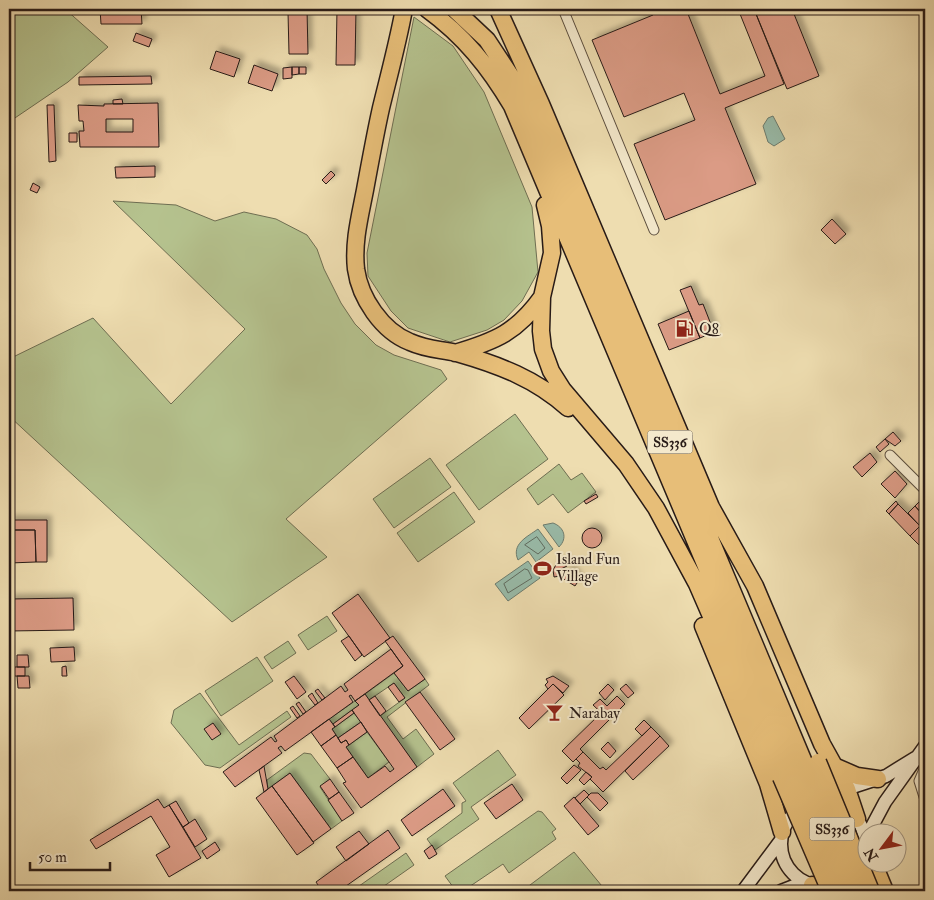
<svg xmlns="http://www.w3.org/2000/svg" width="934" height="900" font-family="'IM FELL Double Pica',serif">
<style>
.green{fill:#b5c28e;stroke:#6e6e52}
.water{fill:#99bcaa;stroke:#6c7c6f}
.lines{fill:none;stroke-linecap:round;stroke-linejoin:round}
.shore{stroke:#606c60;stroke-width:1}
.building{fill:#db9b85;stroke:#281b17;fill-rule:evenodd;filter:url(#shadow)}
.street-casing{stroke:#5a4c3d;stroke-width:11}
.secondary-casing{stroke:#281b17;stroke-width:15}
.highway-casing{stroke:#281b17;stroke-width:19}
.street{stroke:#f4e9cc;stroke-width:9}
.secondary{stroke:#f4e9cc;stroke-width:12}
.highway{stroke:#e7be78;stroke-width:16}
.highway-bridge-casing{stroke:#281b17;stroke-width:19;stroke-linecap:butt}
.highway-bridge{stroke:#e7be78;stroke-width:16}
.labels{text-anchor:middle;dominant-baseline:central;stroke-width:4;stroke-linejoin:round;paint-order:stroke}
.shield{fill:#f4e9cc;stroke:#65594d;stroke-width:1}
.shield-label{font-size:14px;font-weight:bold;fill:#281b17}
.poi-label{font-size:15px;fill:#281b17;stroke:#f4e9cc;text-anchor:start}
</style>
<defs>
<filter id="shadow"><feDropShadow dx="4.5" dy="-4.5" stdDeviation="2.5" flood-color="#0004"/></filter>
</defs>
<rect width="100%" height="100%" fill="#eeddb0"/>
<filter id="stains"><feTurbulence type="fractalNoise" baseFrequency=".004" numOctaves="4"/><feColorMatrix values="0 0 0 0 .2 0 0 0 0 .09 0 0 0 0 .02 0 0 0 .5 -.17"/></filter>
<radialGradient id="worn" r=".72"><stop offset=".6" stop-color="#630" stop-opacity="0"/><stop offset="1" stop-color="#630" stop-opacity=".3"/></radialGradient>
<!-- green -->
<path class="green" d="M9,9H65L108,47L68,82L9,122Z
M414,17L453,46L484,92L532,207L538,272L522,301L504,320L487,330L450,342L408,328L391,311L368,276L367,253Z
M113,201L176,205L215,221L244,212L276,219L307,235L317,249L324,269L341,303L355,324L376,345L394,355L441,370L447,379L286,519L327,557L232,622L9,416V359L93,318L171,404L245,329Z
M515,414L548,459L479,510L446,465Z
M430,458L451,487L394,528L373,499Z
M559,464L571,480L582,473L596,492L568,513L553,494L538,505L527,489Z
M454,492L475,522L418,562L397,533Z
M327,616L337,631L308,650L298,635Z
M288,641L296,653L272,669L264,657Z
M257,657L273,681L221,716L205,691Z
M394,673L408,691L425,679L429,685L387,717L403,739L416,729L434,754L417,767L380,716L405,698L394,683L369,700L365,694Z
M200,693L239,745L287,711L291,717L220,768L205,765L171,723L174,710Z
M355,701L359,705L333,724L329,719Z
M354,713L361,722L338,738L332,729Z
M367,732L389,762L368,778L346,747Z
M498,750L516,775L471,807L479,819L435,850L427,839L462,813V803L466,801L453,783Z
M304,753L311,754L330,779L320,787L342,821L331,829L290,773L268,789L267,780Z
M538,811L542,812L556,829L552,832L556,839L509,873L503,864L463,891H456L445,876Z
M574,852L606,891H522Z
M406,853L414,865L377,891H352Z"/>
<!-- water -->
<path class="water" d="M773,116L785,139L774,146L768,142L763,126L768,118Z
M553,523C564,527 568,538 559,547L543,525Z
M538,529L553,549L536,562L529,552L518,560C511,544 527,537 538,529Z
M528,561L540,578L508,601L495,584Z"/>
<g class="lines">
<!-- shore -->
<path class="shore" d="M537,537L545,548L538,554L525,545Z
M525,569L528,570L532,578L508,593L504,584Z"/>
</g>
<!-- building -->
<path class="building" d="M100,9H141L142,24H101Z
M246,9H307L308,54H289L288,12L246,13Z
M337,9H356L355,65H336Z
M650,9H686L720,94L765,76L738,9H754L784,84L725,108L756,184L665,220L634,144L695,120L684,93L624,117L592,40L653,15Z
M754,9H792L819,76L787,89Z
M136,33L152,39L149,47L133,41Z
M216,51L240,59L234,77L210,69Z
M254,65L278,74L272,91L248,83Z
M292,67H299V74L292,75Z
M292,67V78L283,79V68Z
M299,67H306V74H299Z
M151,76L152,84L79,85V77Z
M122,99L123,104H113V100Z
M158,103L159,147H80L79,131H84L83,121H79L78,105L104,106V104ZM106,119H133V132H106Z
M47,105H54L56,161L49,162Z
M69,133H77V142H69Z
M155,166V177L116,178L115,167Z
M331,171L335,175L326,184L322,180Z
M33,183L40,187L37,193L30,190Z
M832,219L846,234L835,244L821,230Z
M691,286L699,305L703,304L714,332L700,338L680,290Z
M689,311L700,338L669,350L658,324Z
M893,432L901,441L895,446L885,439Z
M885,439L889,444L880,452L876,447Z
M870,453L877,462L862,477L853,467Z
M895,471L907,484L895,498L881,484Z
M596,494L598,497L586,504L584,501Z
M896,501L898,504L889,514L886,511Z
M919,502L925,509L921,513L915,506Z
M898,504L920,526L910,536L889,514Z
M915,506L925,517L920,526L908,513Z
M9,520H47V562H36L35,530H9Z
M920,526L925,531V541L920,546L910,536Z
M582 538a10 10 0 1 1 20 0a10 10 0 1 1-20 0Z
M9,530H35L36,562L9,563Z
M565,560L567,566L559,570L560,576L554,577L553,570L557,563Z
M570,569L579,580L575,586L562,578Z
M358,594L390,638L364,657L332,613Z
M73,598L74,630L9,631V599Z
M349,636L362,655L355,661L341,641Z
M393,636L425,679L408,691L394,673L403,666L385,641Z
M74,647L75,661L51,662L50,648Z
M391,649L403,666L355,701L351,695L349,696L353,702L285,751L281,746L278,748L282,753L235,787L223,772L271,737L275,742L277,741L274,736L341,686L345,692L348,690L344,684Z
M17,655H28L29,667H17Z
M66,666L67,676H62V667Z
M13,667H25V676H13Z
M17,676H29L30,688H18Z
M294,676L306,692L297,699L285,682Z
M553,676L569,686L563,693L553,684L548,689L545,685L548,682L546,679Z
M394,683L405,698L399,702L388,687Z
M553,684L564,695L529,729L519,718Z
M608,684L614,690L605,700L599,693Z
M626,684L634,693L628,698L620,689Z
M318,689L325,698L322,700L315,691Z
M420,692L455,739L440,750L405,702Z
M312,693L318,703L315,705L308,696Z
M365,694L417,767L361,808L343,783L346,782L337,768L353,757L368,778L385,766L390,772L394,769L352,710L359,705L355,701Z
M375,696L386,711L380,716L369,700Z
M617,696L625,704L609,720L593,705L600,699L607,706Z
M299,702L306,712L303,714L296,704Z
M293,706L300,716L297,718L290,708Z
M352,710L354,713L335,727L333,724Z
M601,713L609,720L580,749L583,752L573,762L562,751Z
M329,719L335,727L332,729L336,735L321,746L311,732Z
M644,720L651,727L642,736L635,729Z
M361,722L367,732L349,745L346,740L341,743L338,738Z
M213,723L221,734L212,740L204,729Z
M651,727L660,736L603,792L590,779L592,777L578,766L580,763L576,759L583,752L600,769L603,767L606,770Z
M336,735L341,743L346,740L349,745L346,747L353,757L337,768L321,746Z
M660,736L669,746L633,780L625,771Z
M608,742L616,751L610,758L601,749Z
M574,765L581,770L567,784L561,778Z
M264,766L268,789L264,792L259,770Z
M586,772L592,777L584,785L579,780Z
M290,773L331,829L313,842L272,786Z
M330,779L339,792L329,799L320,786Z
M512,784L523,800L496,819L484,803Z
M272,786L314,843L297,855L256,798Z
M443,789L455,806L412,836L401,820Z
M584,790L589,795L580,804L575,798Z
M339,792L354,813L342,821L328,800Z
M591,793H598L608,803L600,811L587,797Z
M574,797L599,826L588,835L564,806Z
M158,799L164,808L169,805L201,858L169,877L156,855L170,847L151,816L96,849L90,840Z
M176,801L189,823L183,827L169,805Z
M195,819L207,839L195,847L183,827Z
M388,830L400,848L339,891H322L316,882Z
M359,831L369,844L346,861L336,847Z
M215,842L220,850L207,859L202,851Z
M432,845L437,854L429,859L424,851Z"/>
<g class="lines">
<defs>
<path id="street" d="M563,9L654,230
M890,455L925,490
M925,767L919,781L925,800"/>
<path id="secondary" d="M840,791L886,776L915,758
M781 844a42 42 0 1 1 84 0a42 42 0 1 1-84 0Z
M869,832L885,802L925,746
M743,891L781,840
M781,891L804,882"/>
<path id="highway" d="M404,9C398,42 389,75 381,108C375,135 370,163 365,190C360,216 353,242 356,269C360,298 382,331 410,342C428,350 440,349 457,353C499,365 536,379 568,408
M427,9C464,36 489,67 512,106L793,773
M454,9L487,40L526,99L806,767
M498,9L541,104L711,507L755,586L822,744L847,789L857,819
M545,205L550,226L552,253L542,297L541,331L543,349L551,371L563,390L626,464L656,508L697,584L781,777
M455,353C496,341 517,332 542,297
M703,626L768,784L782,832
M834,766L857,776L878,779
M865,850L866,852
M873,862L885,891
M812,885L814,891"/>
</defs>
<!-- street casing -->
<use href="#street" class="street-casing"/>
<!-- secondary casing -->
<use href="#secondary" class="secondary-casing"/>
<!-- highway casing -->
<use href="#highway" class="highway-casing"/>
<!-- street -->
<use href="#street" class="street"/>
<!-- secondary -->
<use href="#secondary" class="secondary"/>
<!-- highway -->
<use href="#highway" class="highway"/>
<defs>
<path id="highway-bridge" d="M818,762L871,891
M806,767L858,891
M793,773L843,891
M781,777L830,891"/>
</defs>
<!-- highway-bridge casing -->
<use href="#highway-bridge" class="highway-bridge-casing"/>
<!-- highway-bridge -->
<use href="#highway-bridge" class="highway-bridge"/>
</g>
<!-- icons -->
<defs>
<symbol id="fuel-bare" viewBox="-9 -9 18 18"><path d="M-5.5-6h7V0h2V4h1.3V-2.5L3-4.5l.8-.8L6-3V5H2.5V1h-1V6h-7ZM-4.2-4.7v3.2H.2V-4.7Z" fill="#8f2418" stroke="#f4e9cc" stroke-width="2.5" paint-order="stroke"/></symbol>
<symbol id="stadium-bare" viewBox="-9 -9 18 18"><path d="M0-5a6.5 5 0 1 0 0 10a6.5 5 0 1 0 0-10ZM-3.5-1.8h7v3.6h-7Z" fill="#8f2418" stroke="#f4e9cc" stroke-width="2.5" paint-order="stroke"/></symbol>
<symbol id="bar-bare" viewBox="-9 -9 18 18"><path d="M-6-5H6L.8 .8V4.5H3.5V6h-7V4.5H-.8V.8Z" fill="#8f2418" stroke="#f4e9cc" stroke-width="2.5" paint-order="stroke"/></symbol>
</defs>
<g fill-rule="evenodd">
<use href="#fuel-bare" x="672" y="316" width="25" height="25"/>
<use href="#stadium-bare" x="530" y="556" width="25" height="25"/>
<use href="#bar-bare" x="542" y="700" width="25" height="25"/>
</g>
<g class="labels">
<!-- shield labels -->
<g class="shield">
<rect x="647.5" y="430.5" width="45" height="23" rx="4"/>
<rect x="809.5" y="817.5" width="45" height="23" rx="4"/>
</g>
<g class="shield-label">
<text x="670" y="442">SS336</text>
<text x="832" y="829">SS336</text>
</g>
<!-- poi labels -->
<g class="poi-label">
<text x="699" y="329">Q8</text>
<text x="556" y="559">Island Fun<tspan x="556" dy="17">Village</tspan></text>
<text x="569" y="713">Narabay</text>
</g>
</g>
<!-- margin -->
<rect width="934" height="900" fill="none" stroke="#eeddb0" stroke-width="30"/>
<rect x="10" y="10" width="914" height="880" fill="none" stroke="#281b17" stroke-width="2.5"/>
<rect x="15" y="15" width="904" height="870" fill="none" stroke="#281b17"/>
<!-- north arrow -->
<g transform="translate(882 848) rotate(238)"><circle r="24" fill="#f4e9cc" stroke="#a29784"/>
<path d="M0-4L9 19L0 12L-9 19Z" fill="#8f2418"/>
<text y="-8" font-size="14" font-weight="bold" text-anchor="middle" fill="#281b17">N</text>
</g>
<!-- scale -->
<path d="M30 862v8h80v-8" fill="none" stroke="#281b17" stroke-width="2.5"/>
<text x="38" y="862" font-size="15" fill="#281b17" stroke="#f4e9cc" stroke-width="4" paint-order="stroke">50 m</text>
<rect width="100%" height="100%" filter="url(#stains)"/>
<rect width="100%" height="100%" fill="url(#worn)"/>
</svg>
